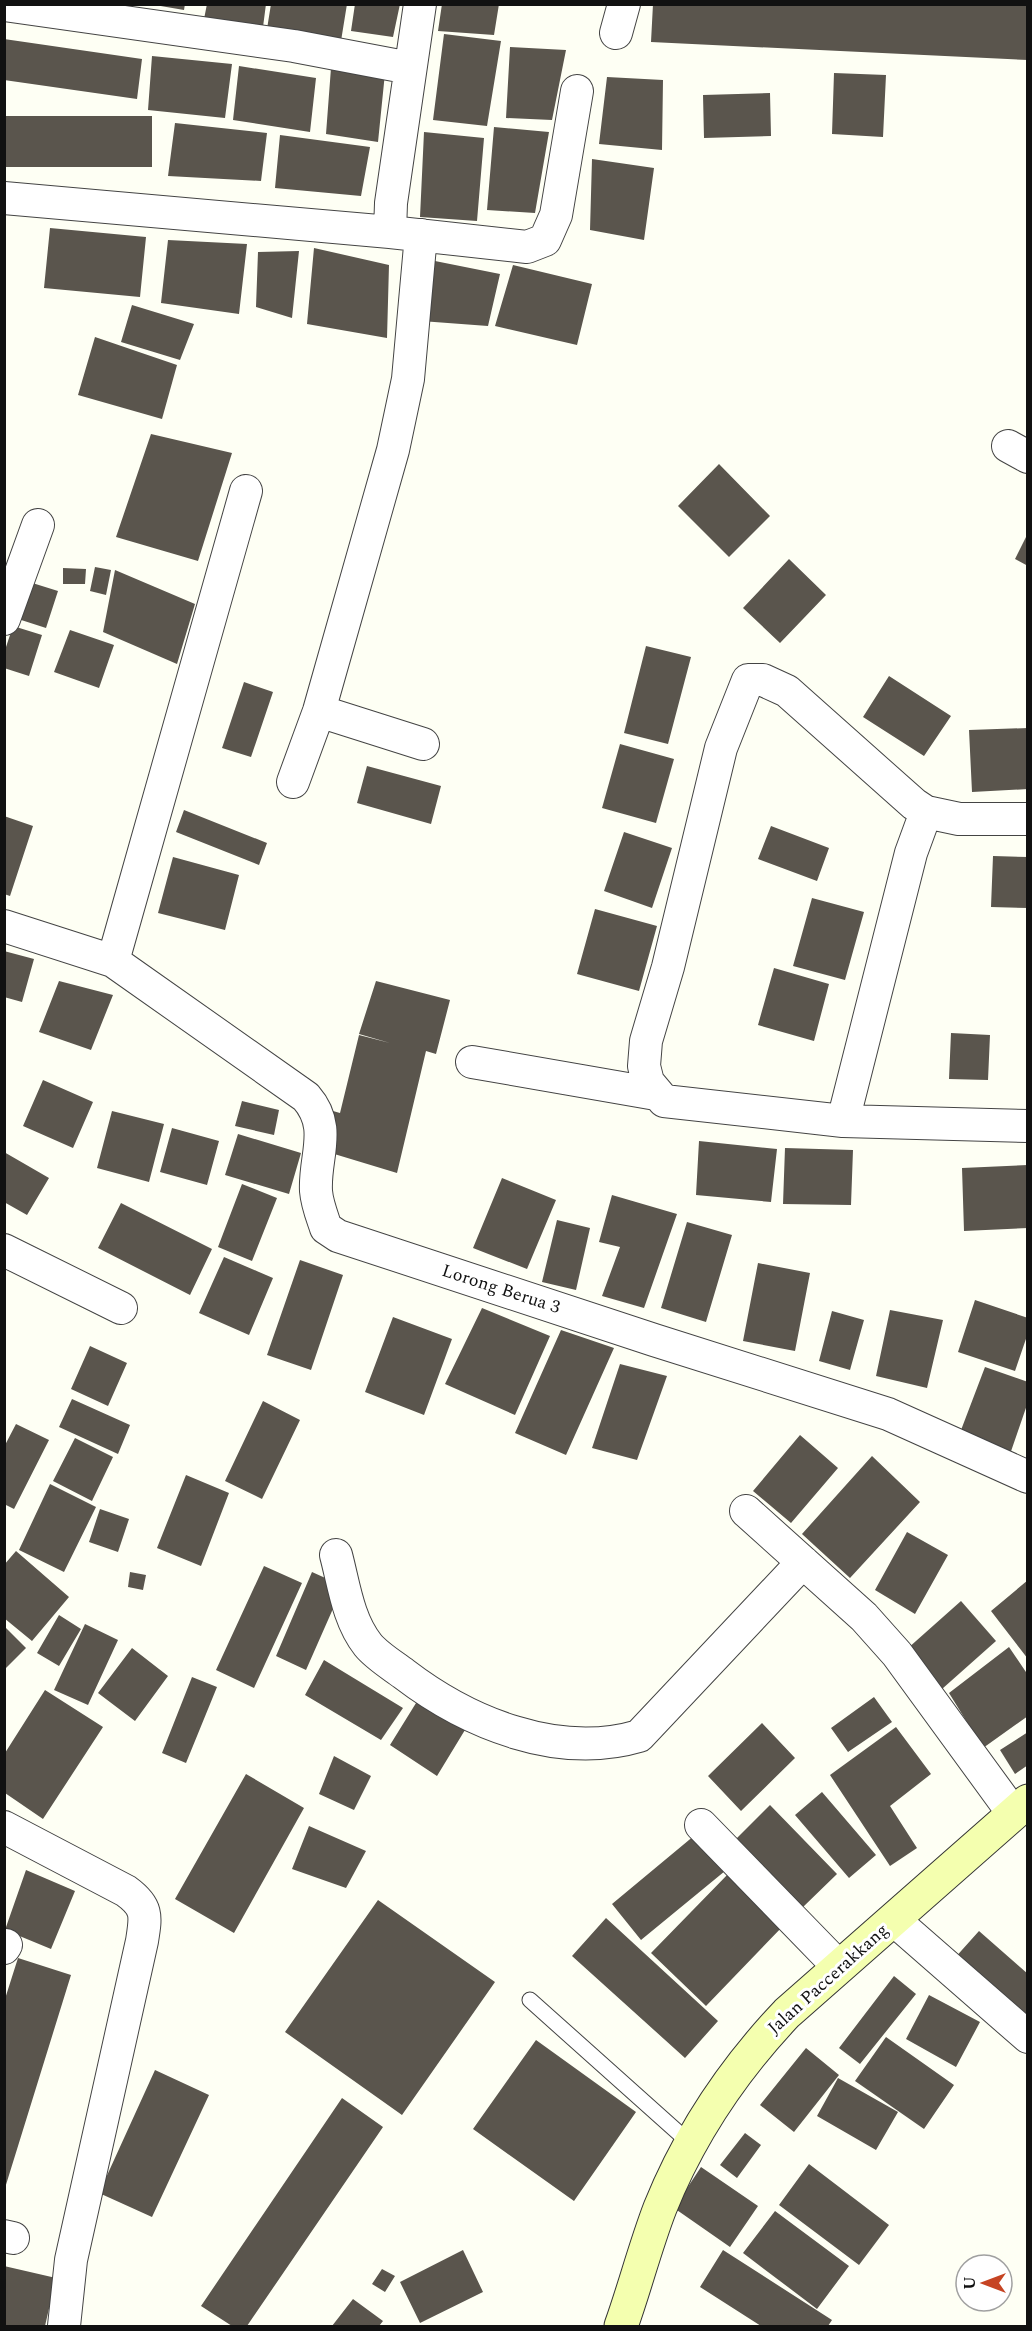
<svg xmlns="http://www.w3.org/2000/svg" width="1032" height="2331" font-family="Spectral,serif">
<style>
.building{fill:#5a554d}
.lines{fill:none;stroke-linecap:round;stroke-linejoin:round}
.lane-casing{stroke:#444;stroke-width:17}
.street-casing{stroke:#444;stroke-width:34}
.secondary-casing{stroke:#333;stroke-width:35}
.lane{stroke:#fff;stroke-width:15}
.street{stroke:#fff;stroke-width:32}
.secondary{stroke:#f4ffaf;stroke-width:33}
.labels{text-anchor:middle;dominant-baseline:central;stroke-width:6;stroke-linejoin:round;paint-order:stroke}
.street-label{font-size:18px;fill:#111;stroke:#fff}
</style>
<rect width="100%" height="100%" fill="#fefff4"/>
<!-- building -->
<path class="building" d="M149,4H185L184,10Z
M207,4H266L263,27L204,19Z
M271,4H347L341,41L267,29Z
M355,4H400L393,37L351,31Z
M442,4H499L494,35L438,31Z
M653,4H1028V60L651,42Z
M444,34L501,41L487,126L433,120Z
M4,39L142,59L137,99L4,80Z
M510,47L566,50L552,120L506,118Z
M152,56L232,64L225,118L148,110Z
M239,66L316,78L310,132L233,120Z
M331,68L385,73L378,142L326,134Z
M834,73L886,75L883,137L832,134Z
M607,77L663,80L662,150L599,144Z
M770,93L771,136L704,138L703,95Z
M4,116H152V167H4Z
M175,123L267,133L261,181L168,176Z
M494,127L549,132L535,213L487,210Z
M424,132L484,138L477,221L420,217Z
M280,135L370,147L361,196L275,188Z
M592,159L654,168L644,240L590,230Z
M50,228L146,237L140,297L44,288Z
M168,240L247,244L239,314L161,303Z
M314,248L389,265L387,338L307,324Z
M299,251L292,318L256,307L258,252Z
M425,259L500,274L488,326L421,321Z
M513,265L592,284L577,345L495,326Z
M132,305L194,324L180,360L121,342Z
M95,337L177,365L162,419L78,395Z
M151,434L232,453L198,561L116,537Z
M719,464L770,516L729,557L678,506Z
M1028,533V566L1015,559Z
M789,559L826,595L780,643L743,608Z
M95,567L111,570L106,595L90,591Z
M63,568L86,569L85,584H63Z
M115,570L195,604L177,664L103,632Z
M26,581L58,591L46,628L15,618Z
M13,626L42,635L29,676L4,668V653Z
M70,630L114,645L99,688L54,672Z
M646,646L691,657L668,744L624,733Z
M889,676L951,716L924,756L863,717Z
M244,682L273,692L251,757L222,748Z
M1028,728V789L972,792L969,730Z
M620,744L674,759L656,823L602,808Z
M367,766L441,786L431,824L357,803Z
M184,810L267,843L259,865L176,832Z
M4,816L33,826L10,896L4,894Z
M771,826L829,848L817,881L758,859Z
M624,832L672,848L652,908L604,891Z
M993,856L1028,857V908L991,907Z
M173,857L239,875L225,930L158,913Z
M812,898L864,912L845,980L793,966Z
M595,909L657,926L639,991L577,974Z
M4,951L34,959L22,1002L4,997Z
M774,968L829,984L814,1041L758,1025Z
M59,981L113,995L91,1050L39,1032Z
M376,981L450,1000L436,1054L426,1051L397,1173L331,1153L323,1155L333,1111L340,1113L359,1035L390,1043L359,1034Z
M951,1033L990,1035L988,1080L949,1079Z
M43,1080L93,1102L73,1148L23,1126Z
M242,1101L279,1110L274,1135L235,1126Z
M112,1111L164,1124L149,1182L97,1168Z
M172,1128L219,1141L207,1185L160,1172Z
M238,1134L301,1153L289,1194L225,1175Z
M699,1141L777,1149L771,1202L696,1195Z
M785,1148L853,1150L851,1205L783,1204Z
M4,1152L49,1178L27,1215L4,1202Z
M1028,1165V1228L964,1231L962,1168Z
M502,1178L556,1200L527,1269L473,1248Z
M242,1184L277,1198L252,1261L218,1247Z
M612,1195L677,1214L644,1308L602,1296L620,1247L599,1242Z
M121,1203L212,1249L190,1295L98,1248Z
M557,1220L590,1228L576,1290L542,1282Z
M687,1222L732,1235L706,1322L661,1308Z
M224,1257L273,1278L249,1335L199,1313Z
M300,1260L343,1275L311,1370L267,1355Z
M758,1263L810,1273L795,1351L743,1341Z
M975,1300L1028,1318V1333L1015,1371L958,1352Z
M482,1308L550,1336L515,1415L445,1384Z
M890,1310L943,1320L927,1388L876,1376Z
M832,1311L864,1320L850,1370L819,1361Z
M393,1317L452,1339L424,1415L365,1392Z
M561,1330L614,1348L566,1455L515,1433Z
M90,1346L127,1363L108,1406L71,1389Z
M620,1364L667,1376L637,1460L592,1448Z
M985,1367L1028,1382V1402L1008,1460L958,1438Z
M72,1399L130,1425L118,1454L59,1427Z
M263,1401L300,1420L262,1499L225,1481Z
M16,1424L49,1440L14,1509L4,1504V1447Z
M800,1435L838,1468L791,1523L753,1491Z
M75,1438L113,1457L92,1501L53,1481Z
M872,1456L920,1502L850,1578L802,1534Z
M186,1475L229,1493L201,1566L157,1548Z
M50,1484L96,1507L64,1572L19,1550Z
M100,1509L129,1519L118,1552L89,1542Z
M907,1532L948,1555L915,1614L875,1590Z
M16,1551L69,1597L32,1641L4,1618V1565Z
M264,1566L302,1583L254,1688L216,1670Z
M130,1572L146,1575L143,1590L128,1587Z
M312,1572L343,1586L306,1670L276,1656Z
M1028,1580V1659L991,1611Z
M961,1601L996,1641L942,1689L907,1649Z
M59,1615L81,1629L59,1666L37,1653Z
M85,1624L118,1640L88,1705L54,1690Z
M4,1626L26,1648L6,1668L4,1666Z
M1009,1647L1028,1675V1716L983,1748L949,1693Z
M132,1648L168,1676L135,1721L98,1693Z
M324,1660L403,1708L381,1740L305,1695Z
M192,1677L217,1687L186,1763L162,1753Z
M45,1690L103,1727L43,1819L5,1793V1753Z
M421,1695L468,1725L437,1776L390,1745Z
M874,1697L892,1722L848,1752L831,1728Z
M762,1723L795,1758L741,1811L708,1776Z
M896,1727L931,1774L890,1806L917,1848L890,1866L830,1775Z
M1028,1732V1765L1015,1774L1000,1750Z
M334,1756L371,1776L354,1810L319,1794Z
M246,1774L304,1808L234,1933L175,1899Z
M822,1792L876,1855L849,1878L795,1815Z
M770,1805L837,1874L802,1908L735,1840Z
M309,1826L366,1851L346,1888L292,1869Z
M695,1835L725,1871L641,1940L612,1904Z
M26,1870L75,1891L51,1949L5,1930Z
M730,1872L784,1925L706,2006L651,1953Z
M378,1900L495,1982L402,2115L285,2032Z
M606,1918L718,2021L685,2058L572,1956Z
M979,1931L1028,1974V2021L953,1960Z
M18,1958L71,1975L5,2188L4,2002Z
M894,1976L916,1994L860,2064L839,2048Z
M929,1995L980,2022L956,2067L906,2039Z
M886,2037L954,2085L924,2129L855,2081Z
M536,2040L636,2112L574,2201L473,2129Z
M806,2048L839,2075L794,2132L760,2105Z
M155,2070L209,2095L152,2217L99,2193Z
M838,2078L898,2112L876,2150L817,2116Z
M342,2098L383,2127L247,2326H232L201,2306Z
M745,2133L761,2145L737,2178L720,2165Z
M809,2164L889,2225L859,2265L779,2205Z
M701,2167L758,2206L730,2247L674,2208Z
M775,2211L849,2266L817,2309L743,2253Z
M463,2250L483,2292L420,2323L400,2282Z
M723,2250L832,2320L828,2326H761L700,2287Z
M4,2266L56,2278L45,2326H4Z
M382,2269L395,2276L385,2292L372,2284Z
M353,2299L383,2321L379,2326H332Z"/>
<g class="lines">
<defs>
<path id="lane" d="M530,2000L691,2144"/>
<path id="street" d="M420,4L391,203L390,232L527,247L545,240L556,215L577,91
M4,5L294,46L410,68
M616,33L624,4
M4,198L390,232
M1008,446L1028,457
M4,619L38,525
M319,711L423,744
M293,782L319,711L393,450L408,379L421,235
M926,812L914,804L787,691L763,680H748L721,748L668,967L646,1041L644,1066L648,1082L664,1101L843,1121L1028,1126
M4,926L113,961L306,1097C333,1128 314,1156 316,1191C317,1204 322,1216 326,1228L338,1236L654,1340L888,1414L1028,1477
M113,961L246,491
M472,1062L656,1094
M843,1121L911,853L926,812L959,819H1028
M4,1250L121,1308
M746,1511L864,1617L897,1654L1013,1813
M336,1555C344,1585 348,1620 368,1645C377,1656 392,1665 404,1674C468,1723 558,1760 639,1736L803,1562
M701,1825L839,1967
M4,1827L126,1891C148,1907 146,1916 142,1941L71,2260L64,2326
M894,1920L1028,2037
M4,1948L6,1945
M4,2236L13,2238"/>
<path id="secondary" d="M621,2326C635,2287 645,2247 660,2208C689,2136 733,2070 787,2013L1028,1801"/>
</defs>
<!-- lane casing -->
<use href="#lane" class="lane-casing"/>
<!-- street casing -->
<use href="#street" class="street-casing"/>
<!-- secondary casing -->
<use href="#secondary" class="secondary-casing"/>
<!-- lane -->
<use href="#lane" class="lane"/>
<!-- street -->
<use href="#street" class="street"/>
<!-- secondary -->
<use href="#secondary" class="secondary"/>
</g>
<g class="labels">
<!-- street labels -->
<g class="street-label">
<text transform="translate(501 1289) rotate(18)">Lorong Berua 3</text>
<text transform="translate(828 1979) rotate(-42)">Jalan Paccerakkang</text>
</g>
</g>
<!-- border -->
<rect width="1032" height="2331" fill="none" stroke="#111111" stroke-width="12"/>
<!-- north arrow -->
<g transform="translate(984 2283) rotate(270)"><circle r="28" fill="#ffffff" stroke="#a0a0a0" stroke-width="1.5"/>
<path d="M0-4.5L10 22L0 15L-10 22Z" fill="#c64423"/>
<text y="-9" font-size="16" font-weight="bold" text-anchor="middle" fill="#111111">U</text>
</g>
</svg>
